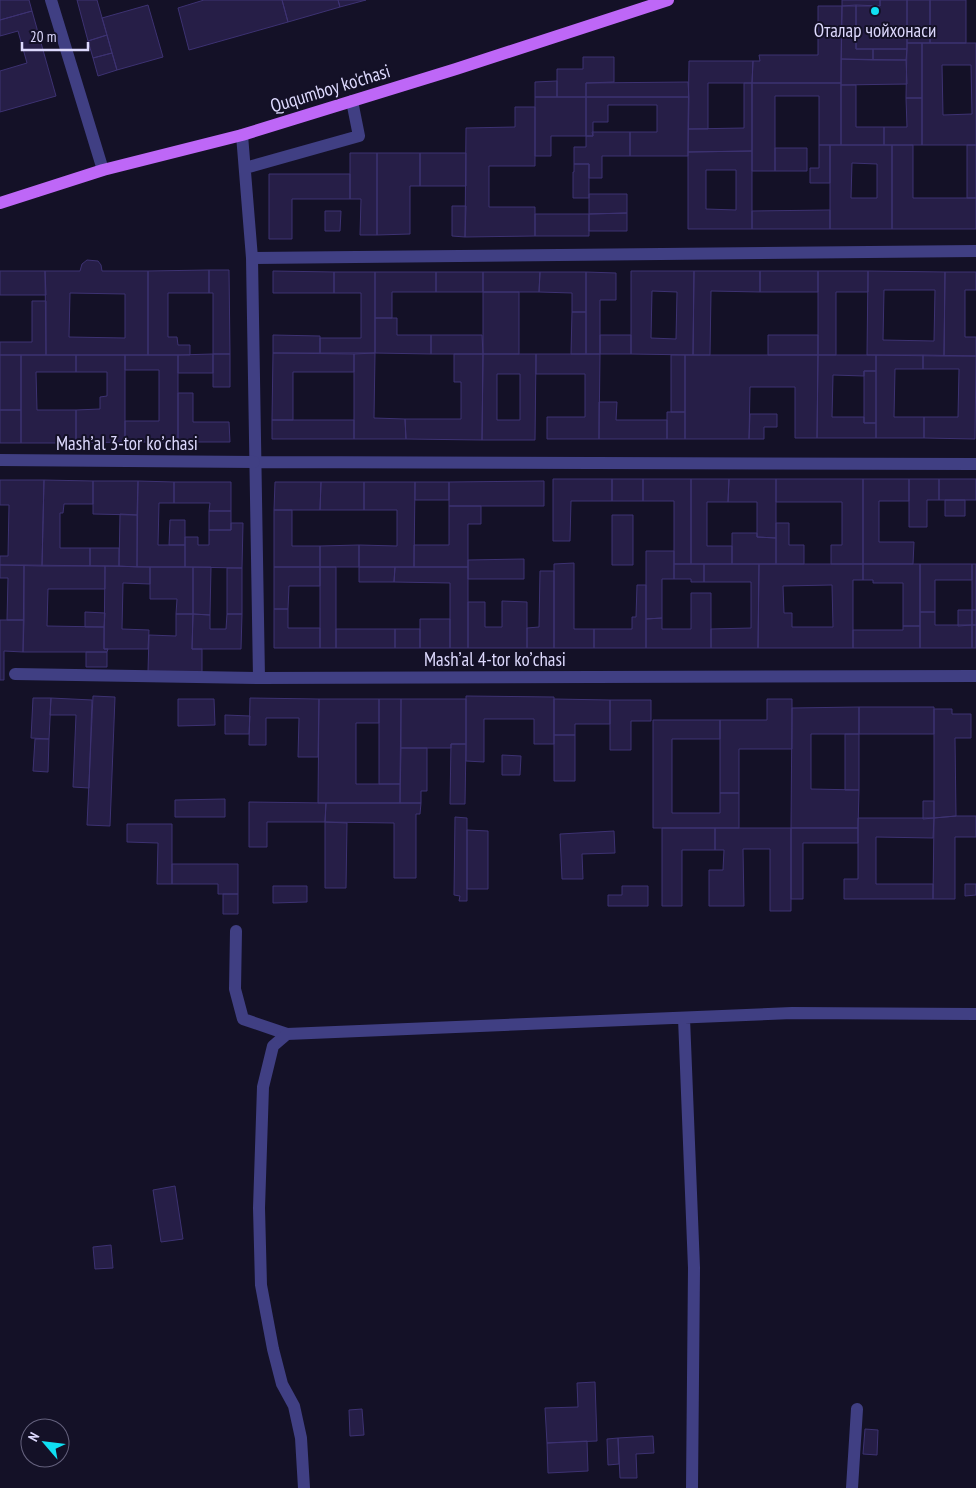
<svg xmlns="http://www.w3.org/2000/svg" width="976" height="1488" font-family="'PT Sans Narrow',sans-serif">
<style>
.building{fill:#261e47;stroke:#3d3272;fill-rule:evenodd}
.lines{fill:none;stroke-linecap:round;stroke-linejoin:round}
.lane{stroke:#403f83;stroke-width:12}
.street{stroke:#403f83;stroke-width:12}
.primary{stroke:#be67f7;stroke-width:12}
.poi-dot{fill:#10e0f2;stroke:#141127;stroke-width:2}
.labels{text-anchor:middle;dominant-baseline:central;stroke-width:4;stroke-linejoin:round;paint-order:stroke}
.poi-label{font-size:19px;fill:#ddd9fd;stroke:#141127}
.street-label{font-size:19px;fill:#ddd9fd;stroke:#141127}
</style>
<rect width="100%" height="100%" fill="#141127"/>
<!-- building -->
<path class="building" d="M0,0H29L32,11L0,20Z
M77,0H97L107,35L88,41Z
M204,0H282L288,22L189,50L178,8Z
M282,0H338L340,7L288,22Z
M338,0H366L340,7Z
M842,0H880V6H842Z
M880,0H907V49H856V5L880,6Z
M907,0H930V43H907Z
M930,0H966V43H930Z
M148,5L163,57L117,70L102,18Z
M856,5V49H873V60L841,59L842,6Z
M818,6H842L841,83H752L753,61H760L759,55H818Z
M32,11L56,96L0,112V71L27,63L18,31L0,36V20Z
M107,35L112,53L93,58L88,41Z
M907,43H922V98H906Z
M922,43H976V145H922ZM942,65H971L972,114L943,115Z
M873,49H907L906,60H873Z
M112,53L117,70L98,76L93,58Z
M583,57H614V82L586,83V97H557V69H583Z
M841,59L906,60L907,84L841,85Z
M689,61H753L752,83H708V129H688Z
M557,81V97H535V82Z
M688,82L689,97H586V83Z
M744,83H752V151L688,152V129L744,128Z
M752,83H841V145H819V96H775V171H752Z
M841,85H856V127H884V145H841Z
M535,97H586V136H551V156H535Z
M586,97H689L688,156H630V132H657V105H608V122H593V136H586Z
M906,98H922V145H884V127H907Z
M515,107H535V166H489V207H535V236L465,237L466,128L515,127Z
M592,132H630V156H602V178H589V164H574V147H586V136H593Z
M819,145H830V183H810V168H819Z
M830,145H892V229H830ZM852,163L877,164V198H851Z
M892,145H913V198H976V229H892Z
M967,145H976V198H967Z
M775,148H807V171H775Z
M752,151V229H688V152ZM706,170H736V210L706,209Z
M350,153H377V235H360L361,199H350Z
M377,153H420V186H410V234L377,235Z
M420,153H466V186H420Z
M574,164H589V198H573V172H574Z
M269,174H350V199H292V239H269Z
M589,194H627V213L589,214Z
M452,206H466L465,237L452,236Z
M830,210V229H752V211Z
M325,211H341L340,231H325Z
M627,213V231H589V214Z
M535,214H589V236H535Z
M87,260L98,261L101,265L102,271H148V355H46L45,271H80L82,264ZM70,293L125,294V338L69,337Z
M209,270V293H168V337H177L178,345H190V355H148V271Z
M209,270H229L230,354H213V293H209Z
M0,271H45L46,295H0Z
M273,271L334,272V293H273Z
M631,271H694L693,355L631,354ZM652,291L677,292L676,339L651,338Z
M694,271H760V292L711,291L710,355H693Z
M760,271H818V292H760Z
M818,271H868V292H836V355H818Z
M868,271L945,272L944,356L867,355ZM884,290H935L934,341L883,340Z
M334,272H375V353H320V338H361V293H334Z
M375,272H436V292H392V318H375Z
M436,272H483V292H436Z
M483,272H540L539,292H483Z
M540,272H586V312H572V293L539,292Z
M586,272L616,273V300H600V354H586Z
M945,272H976V290H965V337H976V356H944Z
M483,292H519V354H483Z
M32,301H46V355H0V342H32Z
M572,312H586V354H571Z
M375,318H397V335H431V354L375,353Z
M273,335L320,336V353H273Z
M431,335H482L483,354H431Z
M600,335H631V354H600Z
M768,335H818V355H768Z
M273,353L354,354V372H293V420H272Z
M375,353L374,418L405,419L406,439H354V354Z
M213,354V373H178V355Z
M213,354H230V387H213Z
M454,354H483L482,440L406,439L405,419H461V382H454Z
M483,354H536L535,440H482ZM497,374H520V420H497Z
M536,354H600L599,439H547V417H585V374H536Z
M0,355H21V410H0Z
M21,355H76V372H36L37,410H76V443H21Z
M76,355H125V442L76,443V410L100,409V397L107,396V372H76Z
M125,355H178V442H125V421H159V370H125Z
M671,355H685V412H671Z
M685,355H818L817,438H795V387H750L749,439H685Z
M818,355H876V371H864V376L833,375L832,417H864V423H876V438H817Z
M876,355H923V369H895L894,417H924V438H876Z
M923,355L976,356L975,439L924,438V417H958L959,369H923Z
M864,371H876V423H864Z
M178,393H193V422H229L230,442H178Z
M599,402H617L616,420H667V439H599Z
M0,410H21V443H0Z
M667,412H685V439H667Z
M750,414H777V427H764V439H749Z
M272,420H354V439H272Z
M553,479H612V501H571L570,541H553Z
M612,479H643V501H612Z
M643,479H691V564H674V501H643Z
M691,479H729L728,502H707V546H732V564H691Z
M729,479H776V538L757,537V502H728Z
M776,479H863V564H831V545H842V502H776Z
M863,479H909V501H879V542H914L913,564H863Z
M909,479H939V500H927V527H909Z
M939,479H976V500H939Z
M0,480H44L42,566L0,565V556H8L9,505H0Z
M44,480L93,481V504H64L63,513H60V548H90V566H42Z
M93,481H138L137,515L93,514Z
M138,481L174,482V503H159L158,545H185V567H137Z
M544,481V506H449V482Z
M174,482H231V511H209L210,503H174Z
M275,482H321L320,510H274Z
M321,482H364V510H320Z
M364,482H415L414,567H359V545L397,546V510H364Z
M415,482H449V500H415Z
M945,500H965V516H945Z
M449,506H481V524H468V567H414V545H449Z
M274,510H292V546H320V567H274Z
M209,511H231V530H209Z
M120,514L137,515V567L119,566Z
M612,515H633V565H612Z
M170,520H185V545H169Z
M231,523H243L242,568L185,567V537H198V545H209V530H231Z
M776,523H789V545H804V564H776Z
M732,533H757V537L776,538V564H732Z
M359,545V567H320V546Z
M90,548H119V566H90Z
M646,551H674V579H662V618L646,619Z
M524,559V579H468V560Z
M574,563V629H594V648H554V564Z
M674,564H704V582H691V579H674Z
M704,564H759L758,648H711V629L751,628V582H704Z
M759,564H863V580H853V648H758ZM832,585L833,627H792V613H784L783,586Z
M863,564H920V626H903V583H873V580H863Z
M920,564H972V580H935V612H920Z
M972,564H976V610H972Z
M0,565H24V620H7L8,578H0Z
M24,565L105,566V589H48L47,626L104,627V649H108L107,652H23Z
M105,566L150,567V584L123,583L122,629L149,630L148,649H104Z
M150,567H193V614H176L177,599H150Z
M193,567H211L210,615L193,614Z
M274,567H320V586H289L288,609H274Z
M320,567H336V648H320Z
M359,567H395L394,582H359Z
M395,567H468V648H450V583L394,582Z
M227,568H242V614H227Z
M540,571H554V648H527V628L539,627Z
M637,585H646V648H594V629H632V617H636Z
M691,593H711V648H646V619L662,618V629H691Z
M502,601L527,602V648H468V602H485V627H502Z
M274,609H288V628H320V648H274Z
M958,610H972V625L958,626Z
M972,610H976V625H972Z
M85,612L105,613L104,627H85Z
M920,612H935V625H972V648H920Z
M176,614H193L192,649H202V672H148L149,635L176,636Z
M193,614L210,615V629H226L227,614H242L241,649H192Z
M420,619H450V648H420Z
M0,620H24L23,652L4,651V680H0Z
M972,625H976V648H972Z
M903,626H920V648H853V630H903Z
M336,629H395V648H336Z
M395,629H420V648H395Z
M86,652H107V667H86Z
M93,696L115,697L110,826L87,825Z
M466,696L554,697V744H534V719H484V762L466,761Z
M33,698H51L49,739L31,738Z
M51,698L92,700L89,788L73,787L76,715H50Z
M250,698L319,699L318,757H298L299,718H266V745H249Z
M178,699H214L215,725L178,726Z
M319,699H379V723H356V784H400V803H318Z
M379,699H401L400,784H379Z
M401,699H466V744H451V748H401Z
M554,699L610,700V724H575V735H554Z
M767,699H792V749H739V793H720V720H767Z
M610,700H651V721H631V750H610Z
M859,707V734H811V789L859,790L858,828H791L792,708Z
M859,707H934V734H859Z
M934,709H952V714H971V738H955L956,816L934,818Z
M225,715L250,716L249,734H225Z
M653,720H720V739H672V813H720V793H739V828H653Z
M845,734H859V790H845Z
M554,735H575V781H554Z
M35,739H49L48,772L33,771Z
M451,744H466L465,804H450Z
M401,748H427V791H421V803H400Z
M502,755L521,756L520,775H502Z
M225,799V817H175V800Z
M923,801H934V818L923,819Z
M249,802L326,803L325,822H267V847H249Z
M326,803H421L420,814H416V878H394V823L325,822Z
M956,816H976V837H955V899H933L934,818Z
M455,817L467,818V901H459L460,896L454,895Z
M858,818H934L933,838L876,837V884H933V899H844V879H858Z
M325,822L347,823L346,888H325Z
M127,824H172V884H157L158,843L127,842Z
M662,828H715V850H682V906H662Z
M715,828H791V911H770V849H743L744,906H709V870H723L724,850H715Z
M791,828H858V843H803V899H791Z
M467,830L488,831V889H467Z
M614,831L615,853L582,854L583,879H562L560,834Z
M172,864H238V894H218V884H172Z
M965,884H976V895L965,896Z
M273,886H307V902L273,903Z
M622,886H648V906H608V895H622Z
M223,894H238V914H223Z
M175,1186L183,1239L161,1242L153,1190Z
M111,1245L113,1268L95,1269L93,1247Z
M595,1382L597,1441L547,1443L545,1408L578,1407L577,1383Z
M362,1409L364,1435L350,1436L349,1410Z
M865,1429L878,1430L877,1455L863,1454Z
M653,1436L654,1453L636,1454L637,1478H620L618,1438Z
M618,1438L619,1464L608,1465L607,1439Z
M587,1441L588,1471L548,1473L547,1443Z"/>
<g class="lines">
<!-- lane -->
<path class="lane" d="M242,135L252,258L259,678
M245,168L359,136L352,101
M252,258L976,251
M254,462L976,464
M236,931L235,989L243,1019L287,1034
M852,1488L857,1409"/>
<!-- street -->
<path class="street" d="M51,0L103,170
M0,460L254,462
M15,674L259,678L976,676
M684,1018L694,1268L692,1488
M304,1488L301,1438L294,1406L282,1384L273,1349L261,1285L259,1208L263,1087L273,1046L287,1034L792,1013L976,1014"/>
<!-- primary -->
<path class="primary" d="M0,203L103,170L242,135L456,69L668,0"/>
</g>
<!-- markers -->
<circle class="poi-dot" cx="875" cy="11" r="5"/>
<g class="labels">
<!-- poi labels -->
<g class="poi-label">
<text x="875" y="30">Оталар чойхонаси</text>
</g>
<!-- street labels -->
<g class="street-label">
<text transform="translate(330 88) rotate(-17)">Ququmboy ko'chasi</text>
<text x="127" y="443">Mashʼal 3-tor koʼchasi</text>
<text x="495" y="659">Mashʼal 4-tor koʼchasi</text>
</g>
</g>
<!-- north arrow -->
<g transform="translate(45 1443) rotate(298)"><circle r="24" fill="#141127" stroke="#64617d"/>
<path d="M0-4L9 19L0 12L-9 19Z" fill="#10e0f2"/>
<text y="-8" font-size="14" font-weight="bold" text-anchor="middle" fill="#ddd9fd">N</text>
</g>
<!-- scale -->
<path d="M22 42v8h66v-8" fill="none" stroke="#ddd9fd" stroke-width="2.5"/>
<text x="30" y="42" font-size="15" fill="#ddd9fd" stroke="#141127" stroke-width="4" paint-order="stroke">20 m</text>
</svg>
